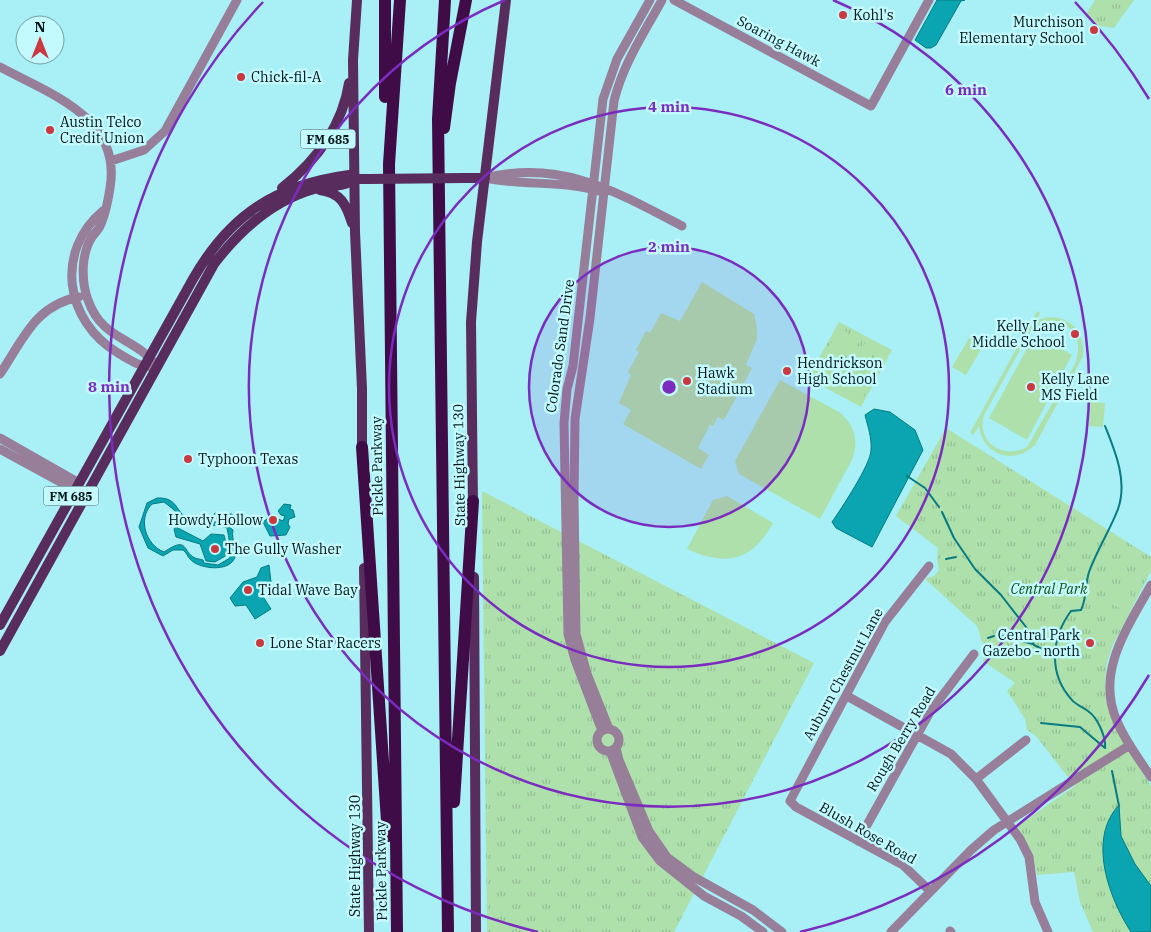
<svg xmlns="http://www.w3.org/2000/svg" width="1151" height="932" font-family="'IBM Plex Serif',serif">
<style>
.grass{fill:url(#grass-tufts)}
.pitch{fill:#ade0aa;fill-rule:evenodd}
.water{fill:#0aa5b0;stroke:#077a82;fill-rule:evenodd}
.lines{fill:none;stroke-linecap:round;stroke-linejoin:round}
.stream{stroke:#077a82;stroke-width:2}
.minor{stroke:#977e99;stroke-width:9}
.major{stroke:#582d5d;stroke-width:10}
.highway{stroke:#400c47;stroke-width:12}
.major-bridge{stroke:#582d5d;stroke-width:10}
.ring{fill:none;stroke:#7b2cbf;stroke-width:2.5}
.poi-dot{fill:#c9393f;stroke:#c2faff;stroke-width:2}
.labels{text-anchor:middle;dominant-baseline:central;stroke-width:5;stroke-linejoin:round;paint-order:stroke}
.shield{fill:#c2faff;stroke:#3a5a5d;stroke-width:1}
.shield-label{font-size:12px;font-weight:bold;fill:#001618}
.poi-label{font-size:14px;fill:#001618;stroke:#c2faff;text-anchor:start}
.street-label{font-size:14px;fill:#001618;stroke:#c2faff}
.park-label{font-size:14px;font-style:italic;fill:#0f4f11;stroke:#c2faff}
.centre{fill:#7b2cbf;stroke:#c2faff;stroke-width:2.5}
.ring-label{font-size:15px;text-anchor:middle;font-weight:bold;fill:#7b2cbf;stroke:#c2faff;stroke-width:5;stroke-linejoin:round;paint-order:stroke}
</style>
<defs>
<pattern id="grass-tufts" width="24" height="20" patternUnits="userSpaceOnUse" patternTransform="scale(1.25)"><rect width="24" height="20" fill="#ade0aa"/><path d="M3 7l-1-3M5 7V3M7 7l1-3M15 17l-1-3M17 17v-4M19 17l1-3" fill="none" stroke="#93bf92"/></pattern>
</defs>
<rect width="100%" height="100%" fill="#a8eff6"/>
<!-- grass -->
<path class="grass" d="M1095,0H1134L1114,28L1100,26L1085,16Z
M839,322L892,350L861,407L808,378Z
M946,428L1151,557V571L1113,645L1107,662L1105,680L1106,699L1116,729L1151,786V932H1093L1080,902L1074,872L1037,875L1031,851L1017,826L1075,786L1036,736L1027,730L1025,719L1007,691L1015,683L983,661L985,651L977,626L925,579L934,576L939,570L937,559L938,548L896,516Z
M482,491L814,663L674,932H487Z"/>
<!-- pitch -->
<path class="pitch" d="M702,282L754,314L757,328V339L746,365L752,368L724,420L718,417L713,426L710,425L698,448L709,455L701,469L623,424L631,410L619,403L631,375L628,372L639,352L636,350L646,331L650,333L661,313L680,321Z
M1037,311L1040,313L1036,321C1062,309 1086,328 1083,356L1035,445C1013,466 983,455 979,426L973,435L970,433ZM1057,321C1078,329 1082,344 1075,364L1027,447C1004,460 976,443 984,415L1030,332L1045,322Z
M839,328L848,333L838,351L829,346Z
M972,333L986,341L966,375L952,367Z
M1035,334L1072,355L1027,440L989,418Z
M851,335L860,339L850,358L841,353Z
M865,343L874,348L864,366L855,361Z
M878,349L886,354L876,372L868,368Z
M824,356L832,361L822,379L813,375Z
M835,363L844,368L834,386L825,381Z
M850,371L859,376L849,394L840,389Z
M862,378L871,382L861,401L852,396Z
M780,380L839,412C855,425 859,441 852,460L820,519L739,474L735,461Z
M1090,402L1105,403L1103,427L1089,426Z
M727,496L773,523C752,561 726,567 687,549L713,500Z
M1116,588L1131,594L1123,610L1105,600L1109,593Z"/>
<!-- water -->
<path class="water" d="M937,0H965L961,1L936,45L931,48H926L915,40Z
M874,409L890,412L915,430L923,450L872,547L836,528L832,522C841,509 871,464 871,450C872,438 868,427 865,415Z
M157,498C179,497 175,513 189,519C197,523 208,522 217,522L218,520L213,516L215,513L232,514L234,519L227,518L222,521L233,530C231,540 237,549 235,557C230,573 198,569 190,559C187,556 187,553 183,550H173L163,556L148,548L139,527L147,503ZM164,502L173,509L186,523C193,524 223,525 227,528C229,538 231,548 230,558L218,565L204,563L203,560C200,559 197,559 195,558C182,552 189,535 164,552C146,545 137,519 152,504Z
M284,504L291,505L290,509L293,510L295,517L289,519L288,524L290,527L286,535L270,536L263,522L271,516L283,521L285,516L281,515L278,511Z
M176,527L203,541L211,534L224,535L227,547V555L215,562L206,561L200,544L176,537L174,529Z
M269,565L271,582L263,586L260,592L271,609L255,619L246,605L235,606L230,598L243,582L257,577L261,568Z
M1119,805L1121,836L1135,864L1151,886V932H1131C1109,898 1087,839 1119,805Z"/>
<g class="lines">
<!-- stream -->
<path class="stream" d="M1105,426C1115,451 1128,481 1118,509C1110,530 1097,550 1089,572C1085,585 1087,598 1081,610L1071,611C1051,638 1048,674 1072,700C1076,705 1083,707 1088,711C1098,718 1106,737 1105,748
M907,476L925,488L939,507
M942,512L954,538L975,569L1001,595L1026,627L1034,645L1054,655
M946,559L956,557
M1000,635L1033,644
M988,638L994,636
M1041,723L1080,727L1105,748
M1112,771L1119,806"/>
<!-- minor -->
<path class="minor" d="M674,0L871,106L929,0
M0,67C50,94 122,117 110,188C108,201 105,217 99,228C97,231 94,234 92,237C81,254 81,281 88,300C102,341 137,337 157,367C141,368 132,361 118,353C65,321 54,251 104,210
M111,161L144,150L165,131L237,0
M485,178C561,159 617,192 682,226
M486,178C523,186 561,180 597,191
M0,374C23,340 35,305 79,297
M0,438L79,483
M0,449L75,490
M929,566L885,622L790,801L796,807L903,865L930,891
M1151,585C1128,627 1095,672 1117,721C1125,741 1139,759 1151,777
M847,696L951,754L976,779L1020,839L1029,857L1035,902L1048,932
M597 740a11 11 0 1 1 22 0a11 11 0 1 1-22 0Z
M609,729L587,674L576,634L574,498L575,419L590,318L614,101C623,64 644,33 662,0
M602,731L575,660L568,634L564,423L567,389L573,366L603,99L617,59L650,0
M616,748L619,760L649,831L667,857L694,877L753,910L782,932
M610,751L642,837L660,861L704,896L741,916L763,932
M976,779L1026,740
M858,841L930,712L974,654
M950,931L951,932
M891,932L971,850L994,830L1130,745"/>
<!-- major -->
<path class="major" d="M357,0L353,60L355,232L362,389V454
M465,178H485
M282,188C316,161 342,128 349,83
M320,190C341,193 346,204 352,223
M473,507L471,322L477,242L506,0
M364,568L369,932
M474,577L476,932
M0,625L193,279C230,214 276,185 349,175L355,179H370
M0,651L214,264C240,230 272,201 314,189C327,186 345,187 355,179"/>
<!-- highway -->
<path class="highway" d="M385,0V97
M445,0L438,119L448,932
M444,128L450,83L466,0
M362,447L388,836
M454,802L473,501
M397,932L389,164L400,0"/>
<!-- major-bridge -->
<path class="major-bridge" d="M370,179L465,178"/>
</g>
<!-- distance rings -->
<circle cx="669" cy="387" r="140" fill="#7b2cbf" fill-opacity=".12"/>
<g class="ring">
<circle cx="669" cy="387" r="140"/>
<circle cx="669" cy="387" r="280"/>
<path d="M833 0A420 420 0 1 1 505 0"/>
<path d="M1149 675A560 560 0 0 1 800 932M538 932A560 560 0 0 1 263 2M1075 2A560 560 0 0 1 1149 99"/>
</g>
<!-- markers -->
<g class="poi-dot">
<circle cx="843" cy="15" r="5"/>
<circle cx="1094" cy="30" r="5"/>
<circle cx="241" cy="77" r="5"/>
<circle cx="50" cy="130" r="5"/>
<circle cx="1075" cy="334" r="5"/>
<circle cx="787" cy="371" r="5"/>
<circle cx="687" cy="381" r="5"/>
<circle cx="1031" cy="387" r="5"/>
<circle cx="188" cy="459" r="5"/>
<circle cx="273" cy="520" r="5"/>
<circle cx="215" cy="549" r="5"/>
<circle cx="248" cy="590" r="5"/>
<circle cx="260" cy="643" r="5"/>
<circle cx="1090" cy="643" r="5"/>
</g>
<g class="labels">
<!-- shield labels -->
<g class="shield">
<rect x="300.5" y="129.5" width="55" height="19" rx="4"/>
<rect x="43.5" y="486.5" width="55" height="19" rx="4"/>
</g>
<g class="shield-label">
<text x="328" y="139">FM 685</text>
<text x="71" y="496">FM 685</text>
</g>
<!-- poi labels -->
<g class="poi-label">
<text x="853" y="15">Kohl's</text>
<text x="1084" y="22" text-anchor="end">Murchison<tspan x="1084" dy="16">Elementary School</tspan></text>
<text x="251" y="77">Chick-fil-A</text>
<text x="60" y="122">Austin Telco<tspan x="60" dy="16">Credit Union</tspan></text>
<text x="1065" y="326" text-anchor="end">Kelly Lane<tspan x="1065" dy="16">Middle School</tspan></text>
<text x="797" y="363">Hendrickson<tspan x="797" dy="16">High School</tspan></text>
<text x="697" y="373">Hawk<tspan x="697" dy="16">Stadium</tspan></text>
<text x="1041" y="379">Kelly Lane<tspan x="1041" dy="16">MS Field</tspan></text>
<text x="198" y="459">Typhoon Texas</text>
<text x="263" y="520" text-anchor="end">Howdy Hollow</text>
<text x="225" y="549">The Gully Washer</text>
<text x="258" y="590">Tidal Wave Bay</text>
<text x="1080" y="635" text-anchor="end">Central Park<tspan x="1080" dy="16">Gazebo - north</tspan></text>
<text x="270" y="643">Lone Star Racers</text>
</g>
<!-- street labels -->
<g class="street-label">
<text transform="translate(779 41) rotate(28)">Soaring Hawk</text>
<text transform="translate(560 346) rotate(-82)">Colorado Sand Drive</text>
<text transform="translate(459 465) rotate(-91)">State Highway 130</text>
<text transform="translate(377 466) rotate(-91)">Pickle Parkway</text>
<text transform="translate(843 674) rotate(-61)">Auburn Chestnut Lane</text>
<text transform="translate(901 739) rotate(-59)">Rough Berry Road</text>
<text transform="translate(868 833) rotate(30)">Blush Rose Road</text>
<text transform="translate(355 856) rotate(-90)">State Highway 130</text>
<text transform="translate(381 871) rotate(-91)">Pickle Parkway</text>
</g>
<!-- park labels -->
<g class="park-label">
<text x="1049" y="589">Central Park</text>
</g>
</g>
<circle cx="669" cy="387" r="8" class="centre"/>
<g class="ring-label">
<text x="966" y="95">6 min</text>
<text x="669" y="112">4 min</text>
<text x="669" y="252">2 min</text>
<text x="109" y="392">8 min</text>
</g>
<!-- north arrow -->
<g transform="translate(40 40)"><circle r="24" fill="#c2faff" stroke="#749fa3"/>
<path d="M0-4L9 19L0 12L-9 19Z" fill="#c9393f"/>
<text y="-8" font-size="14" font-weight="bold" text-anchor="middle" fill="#001618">N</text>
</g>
</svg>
